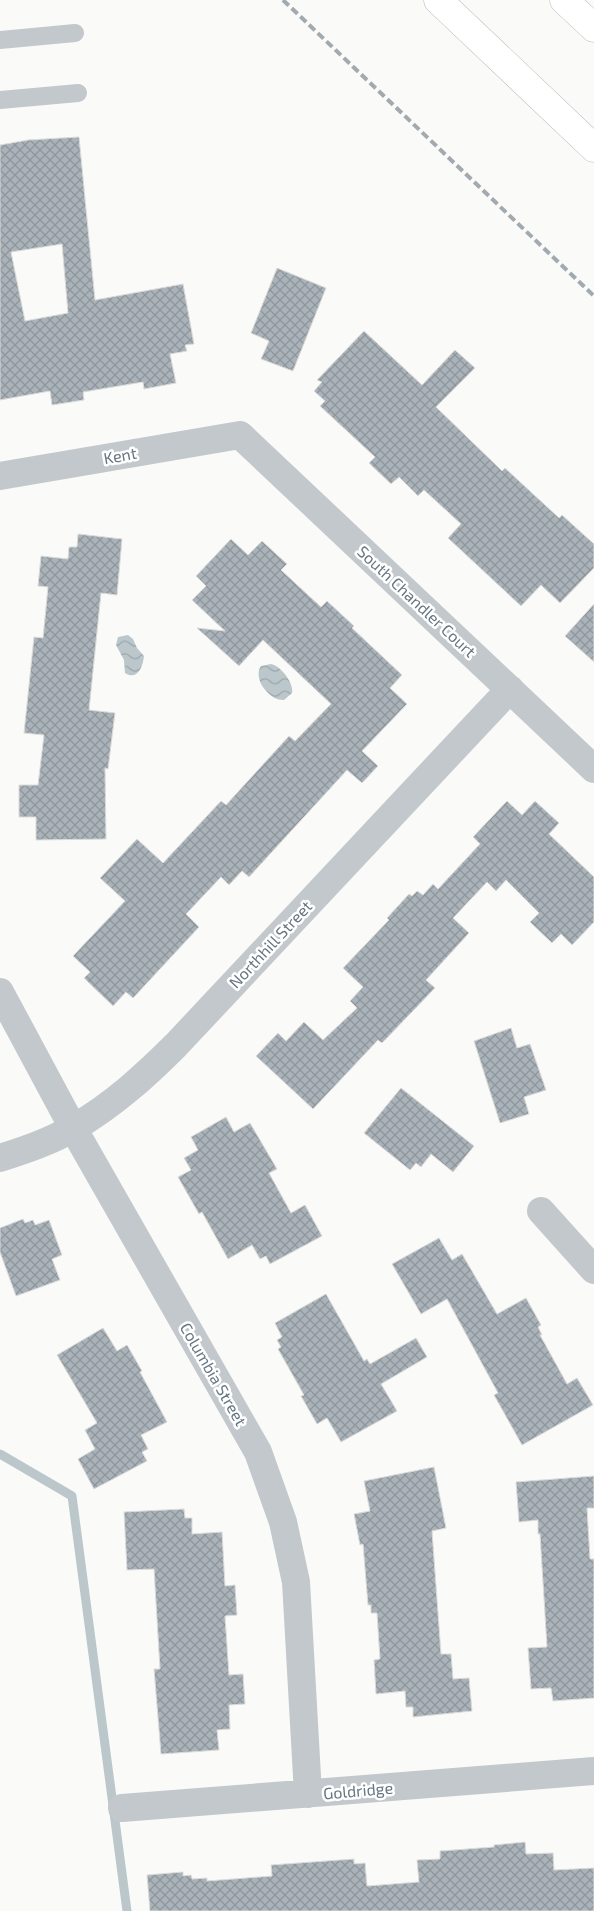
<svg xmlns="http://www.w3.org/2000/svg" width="594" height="1911" font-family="'Exo 2',sans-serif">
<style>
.water{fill:url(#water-waves)}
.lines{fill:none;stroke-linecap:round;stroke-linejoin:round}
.stream{stroke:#bbc7cb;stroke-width:9}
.building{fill:url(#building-cross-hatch);stroke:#dcdcda;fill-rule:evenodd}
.primary-casing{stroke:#b5babe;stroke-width:29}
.service{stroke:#c3c8cc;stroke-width:18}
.minor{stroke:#c3c8cc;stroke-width:28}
.primary{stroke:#fff;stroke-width:28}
.rail{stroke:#a2aab0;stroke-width:4;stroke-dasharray:8 4;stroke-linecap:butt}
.labels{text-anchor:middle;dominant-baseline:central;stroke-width:5;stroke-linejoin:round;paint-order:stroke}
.street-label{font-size:16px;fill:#657683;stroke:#fff}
</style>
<defs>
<pattern id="water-waves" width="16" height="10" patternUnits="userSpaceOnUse" patternTransform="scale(1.25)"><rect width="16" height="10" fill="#bbc7cb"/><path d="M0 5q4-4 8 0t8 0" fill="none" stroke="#9ca6aa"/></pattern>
<pattern id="building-cross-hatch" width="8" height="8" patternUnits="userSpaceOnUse" patternTransform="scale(1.25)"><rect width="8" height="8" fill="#aab3b9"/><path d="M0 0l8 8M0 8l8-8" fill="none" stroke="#8e969c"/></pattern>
</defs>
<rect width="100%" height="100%" fill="#fafaf8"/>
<!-- water -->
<path class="water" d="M128,635L133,639L137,648L144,656C143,667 137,681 125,673L124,660L116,645L118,637Z
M271,664C281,666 294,683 292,693L284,700C270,701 252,679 261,666Z"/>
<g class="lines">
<!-- stream -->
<path class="stream" d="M0,1454L72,1496L127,1911"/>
</g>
<!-- building -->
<path class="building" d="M79,137L95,300L183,284L194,344L185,345L187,351L170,354L176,383L144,389L143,382L83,392L84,400L52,405L50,391L0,400V145L28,140ZM62,244L68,313L25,321L11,252Z
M277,268L326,288L293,371L261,359L269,341L251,333Z
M364,331L422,385L455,350L475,368L436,407L502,471L505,468L559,518L562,515L594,544V568L560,603L541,585L521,606L448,538L461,524L424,490L418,496L399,477L391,484L369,463L375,457L320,406L325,401L314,391L322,382L317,380Z
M78,534L122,539L117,595L101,593L89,710L115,713L108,769L105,768L106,839L36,840V817H19V785H38L44,735L24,733L34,637L43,638L48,587L38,586L41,556L68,559L69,547H77Z
M231,539L248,555L262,541L287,564L281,570L321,607L327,601L354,626L352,628L402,675L390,688L407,704L362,751L378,766L362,783L347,770L249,877L242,871L229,885L221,877L186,914L199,927L133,998L126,992L113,1006L84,978L90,972L73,956L125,901L100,878L137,839L163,863L221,801L226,805L289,736L295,741L331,704L263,640L239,666L197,628L225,631L192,600L206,586L196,576Z
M594,604V662L565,636Z
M507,801L522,815L535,801L559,823L549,834L594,877V922L572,945L561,934L552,943L530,922L539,913L506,880L496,891L487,882L453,918L469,933L426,980L435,988L382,1043L378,1040L313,1109L256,1056L278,1033L286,1041L304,1022L323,1040L357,1008L350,1001L363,987L343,968L389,920L387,918L409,894L412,896L417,891L423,895L433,884L438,889L480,844L473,837Z
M511,1028L517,1048L530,1044L546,1090L524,1097L529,1114L500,1123L474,1041Z
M401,1088L474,1146L453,1172L431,1154L421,1167L416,1163L410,1170L364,1133Z
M226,1117L234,1132L250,1123L277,1169L269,1173L291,1213L305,1205L322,1236L270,1264L266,1256L260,1259L252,1245L228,1259L202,1212L199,1214L178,1177L191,1170L184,1158L198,1150L191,1137Z
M23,1219L25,1223L33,1220L35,1225L49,1220L62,1255L52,1259L60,1280L16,1296L0,1252V1228Z
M439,1238L452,1260L462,1254L497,1314L526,1298L541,1325L538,1327L542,1335H540L567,1384L577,1378L593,1405L522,1445L494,1395L498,1393L447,1299L421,1314L392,1264Z
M326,1294L364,1361L367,1359L370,1364L416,1338L427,1357L381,1384L397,1411L341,1442L327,1418L317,1424L301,1396L304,1395L278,1349L281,1347L277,1340L282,1337L275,1323Z
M103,1328L117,1351L127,1345L142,1371L140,1372L167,1422L141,1435L148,1449L142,1452L147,1461L94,1489L78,1459L95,1449L85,1430L97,1423L57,1355Z
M434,1467L446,1528L432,1531L441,1654H451L453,1679L469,1678L472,1711L413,1717V1707H406L405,1691L376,1694L374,1660L380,1659L377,1613H371V1605H368L363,1544L360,1545L354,1514L370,1511L364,1481Z
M594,1476V1508H587L590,1559H594V1698L553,1701L551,1688L531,1689L528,1648L547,1647L540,1534H538V1520L519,1522L516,1482Z
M184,1509L185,1518H192V1534L222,1532L225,1586L235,1585L237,1615L225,1616L229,1675L243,1674L245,1704L229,1705L230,1729L217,1730L219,1750L161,1754L154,1669H160L154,1569L127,1570L124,1512Z
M525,1842L526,1854L553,1853L554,1870L594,1868V1911H150L147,1875L183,1872V1876L191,1875L192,1879L207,1878V1881L272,1876L271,1865L354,1859V1864L365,1863L367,1886L419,1882L417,1860L440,1859V1851L494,1847V1845Z"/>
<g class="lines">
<defs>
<path id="primary" d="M438,0L594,148
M564,0L594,28"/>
</defs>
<!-- primary casing -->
<use href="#primary" class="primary-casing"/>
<!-- service -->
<path class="service" d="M0,40L75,33
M0,100L78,93"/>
<!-- minor -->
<path class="minor" d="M0,476L240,435L594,769
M0,992L73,1128L258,1452L283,1522L296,1582L308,1794
M0,1158C25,1150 52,1141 75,1127C113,1105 145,1076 176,1045L510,689
M541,1211L594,1270
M122,1808L594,1771"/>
<!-- primary -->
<use href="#primary" class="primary"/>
<!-- rail -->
<path class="rail" d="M283,0L594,296"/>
</g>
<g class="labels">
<!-- street labels -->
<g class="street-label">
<text transform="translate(120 455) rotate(-10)">Kent</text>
<text transform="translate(417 601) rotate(43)">South Chandler Court</text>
<text transform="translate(270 944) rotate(-47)">Northhill Street</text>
<text transform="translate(214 1374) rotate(60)">Columbia Street</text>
<text transform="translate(358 1790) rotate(-5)">Goldridge</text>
</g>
</g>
</svg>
